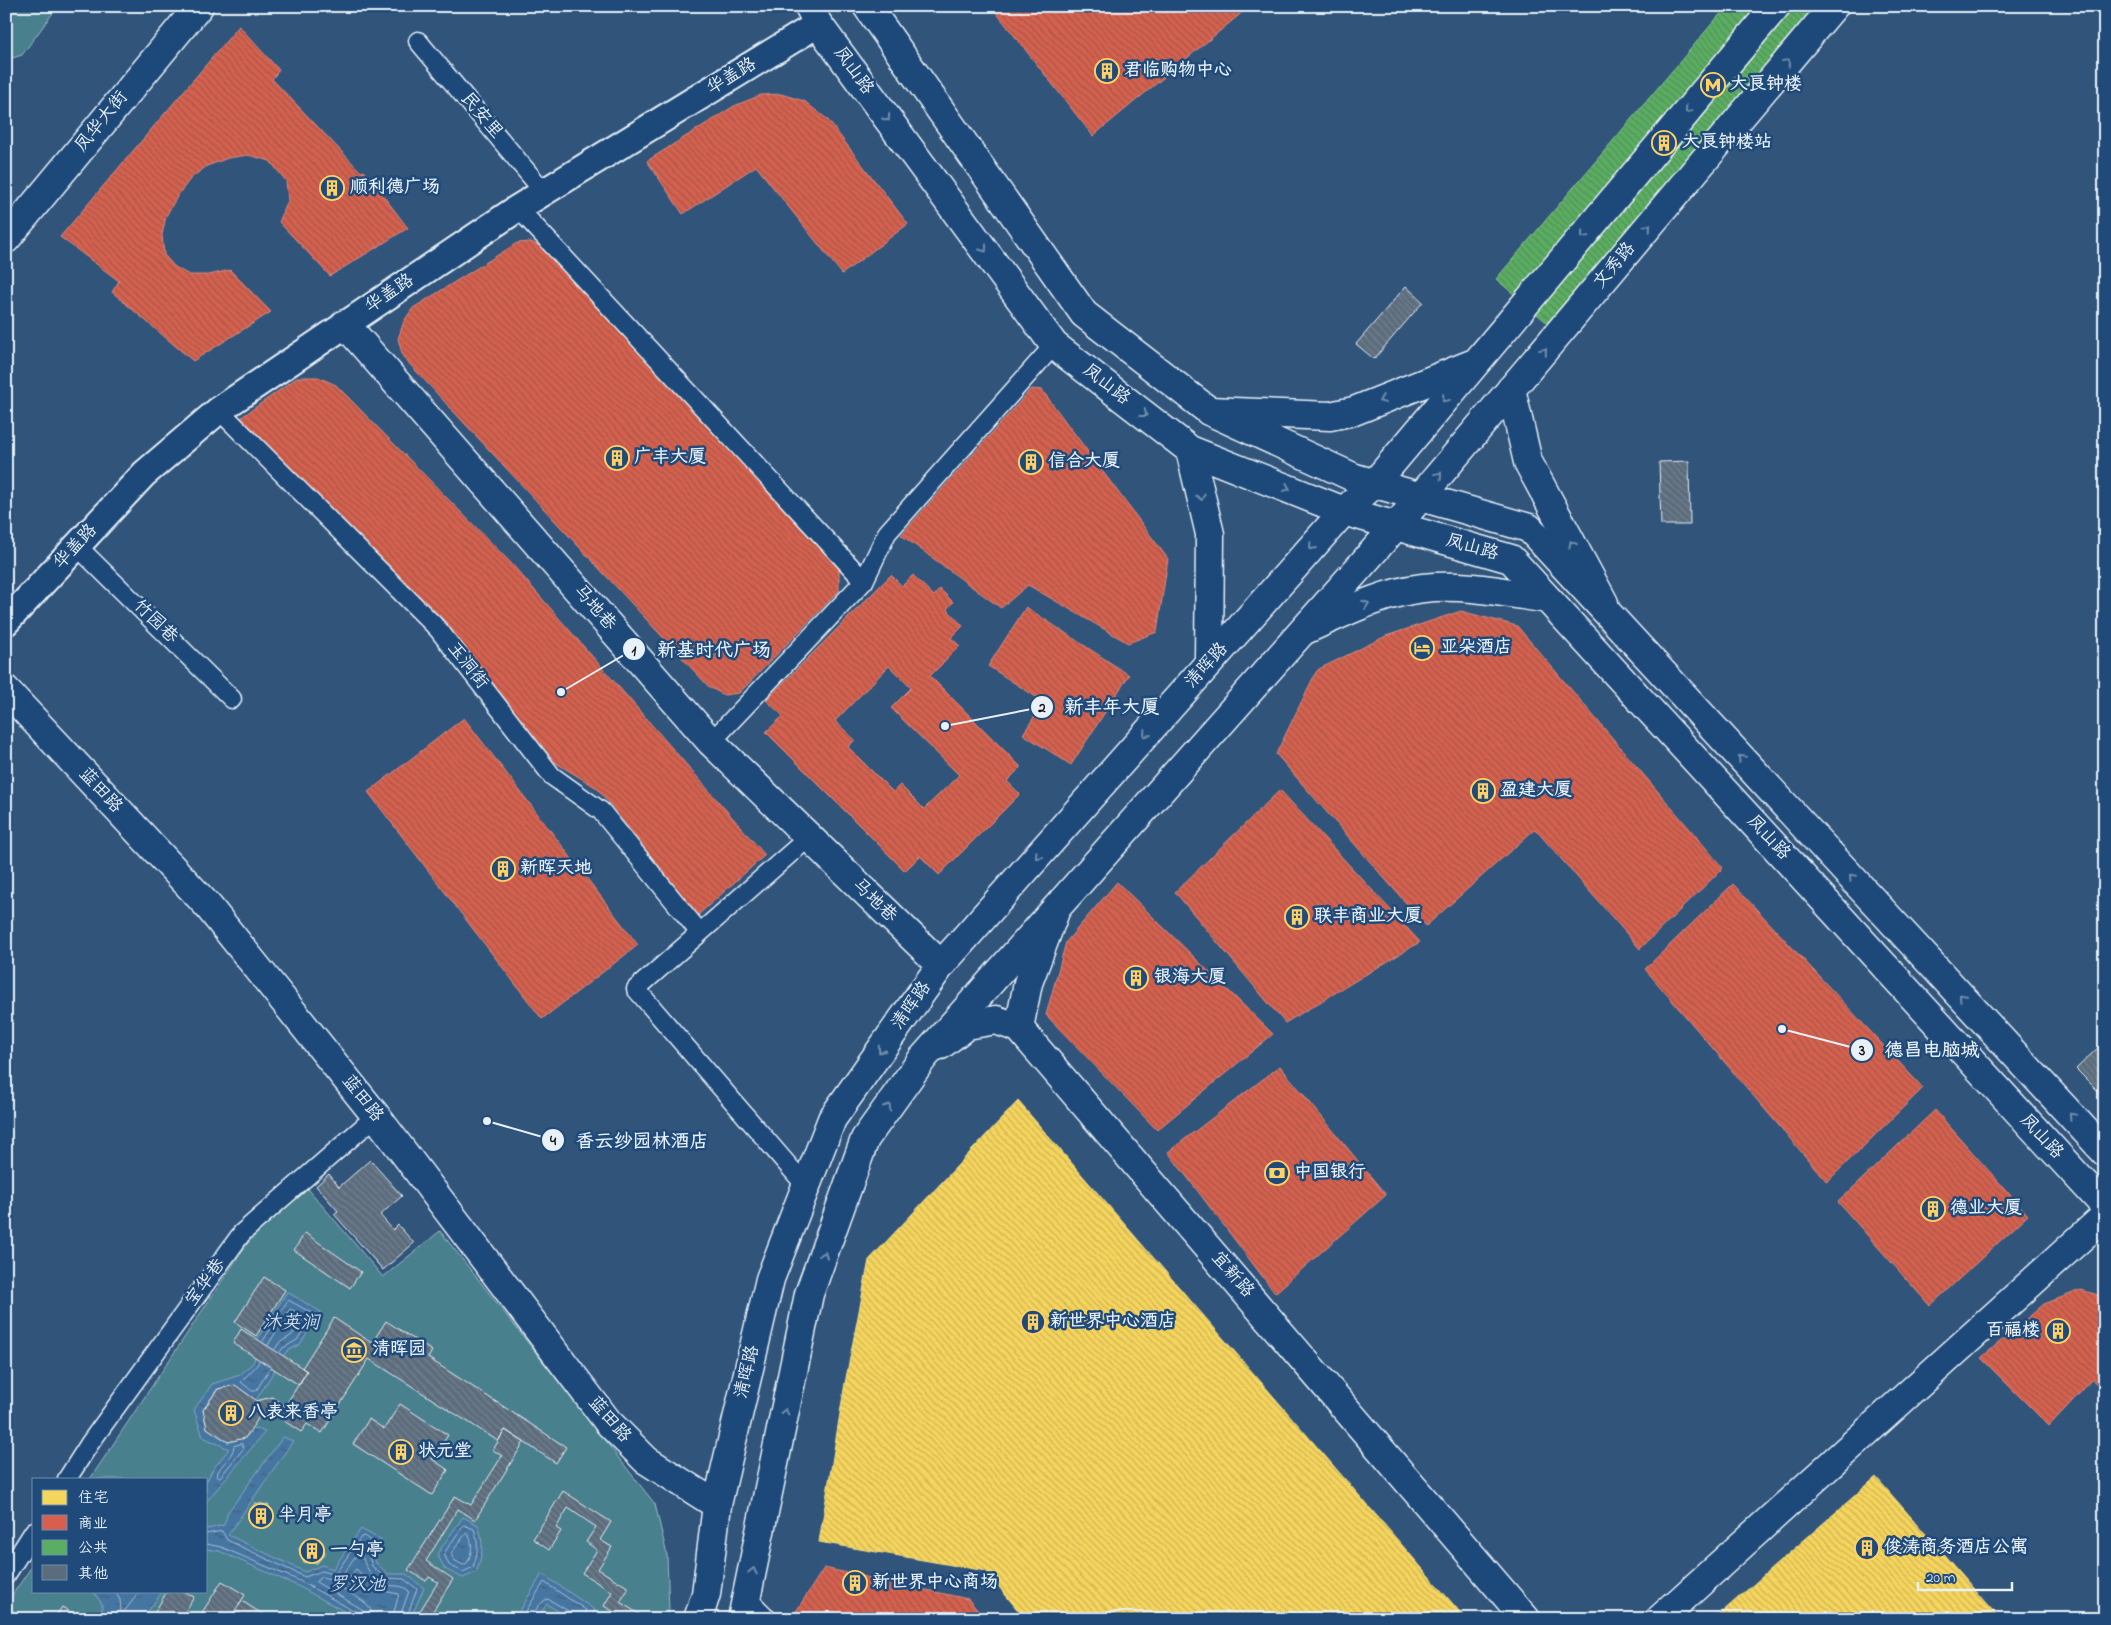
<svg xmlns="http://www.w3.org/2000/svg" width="2111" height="1625" font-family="'Indie Flower','LXGW WenKai TC',sans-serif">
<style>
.green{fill:#4a808e;stroke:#99b8c3}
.water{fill:url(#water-ripples);stroke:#86a7c4}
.homes{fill:url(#homes-back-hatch);stroke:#f2dd8b}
.shops{fill:url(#shops-back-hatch);stroke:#db8c80;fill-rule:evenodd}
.public{fill:url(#public-back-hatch);stroke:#85c28e}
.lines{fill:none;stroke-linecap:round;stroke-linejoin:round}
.shore{stroke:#a6bfd5;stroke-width:1}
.building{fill:url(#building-back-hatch);stroke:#e8f1f8}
.service-casing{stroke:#e8f1f8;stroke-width:21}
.pedestrian-casing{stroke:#e8f1f8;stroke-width:30}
.minor-casing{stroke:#e8f1f8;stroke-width:31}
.tertiary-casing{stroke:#e8f1f8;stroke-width:31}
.secondary-casing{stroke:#e8f1f8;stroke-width:31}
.service{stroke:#1f4a7a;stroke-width:18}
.pedestrian{stroke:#1f4a7a;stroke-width:26}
.minor{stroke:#1f4a7a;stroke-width:28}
.tertiary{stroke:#1f4a7a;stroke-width:28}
.secondary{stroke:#1f4a7a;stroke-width:28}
.oneway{stroke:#6f8dac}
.labels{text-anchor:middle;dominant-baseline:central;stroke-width:5;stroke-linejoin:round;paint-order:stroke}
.street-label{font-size:18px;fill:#e8f1f8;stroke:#1f4a7a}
.poi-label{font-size:18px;font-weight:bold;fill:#e8f1f8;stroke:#1f4a7a;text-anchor:start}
.water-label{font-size:19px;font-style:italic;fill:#cfdeeb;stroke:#1f4a7a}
.leader{fill:none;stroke:#e8f1f8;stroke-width:2}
.callout-dot{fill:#e8f1f8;stroke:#1f4a7a;stroke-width:2}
.mark-label{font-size:15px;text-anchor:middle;font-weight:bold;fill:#111}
.callout-label{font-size:19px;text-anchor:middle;font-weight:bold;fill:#e8f1f8;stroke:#1f4a7a;stroke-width:5;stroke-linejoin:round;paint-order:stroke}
</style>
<defs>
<pattern id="water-ripples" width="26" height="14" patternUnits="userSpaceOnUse" patternTransform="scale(1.25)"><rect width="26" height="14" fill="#4475a1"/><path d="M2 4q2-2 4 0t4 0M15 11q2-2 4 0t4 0" fill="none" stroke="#455e76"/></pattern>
<pattern id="homes-back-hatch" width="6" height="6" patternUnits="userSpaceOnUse" patternTransform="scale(1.25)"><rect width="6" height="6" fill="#f6d55c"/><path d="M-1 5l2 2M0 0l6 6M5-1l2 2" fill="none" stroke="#cab258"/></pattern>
<pattern id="shops-back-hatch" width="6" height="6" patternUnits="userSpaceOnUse" patternTransform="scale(1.25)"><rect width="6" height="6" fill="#d6604d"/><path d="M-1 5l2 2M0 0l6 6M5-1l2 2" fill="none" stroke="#a4584c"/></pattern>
<pattern id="public-back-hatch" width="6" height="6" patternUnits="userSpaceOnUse" patternTransform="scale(1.25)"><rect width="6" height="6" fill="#5aae61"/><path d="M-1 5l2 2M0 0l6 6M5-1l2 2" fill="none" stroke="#548f5a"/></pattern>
<pattern id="building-back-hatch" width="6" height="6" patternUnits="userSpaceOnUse" patternTransform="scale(1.25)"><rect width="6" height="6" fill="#5b6c7c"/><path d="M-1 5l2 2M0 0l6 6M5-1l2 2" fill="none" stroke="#73818f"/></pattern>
</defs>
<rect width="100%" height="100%" fill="#31547b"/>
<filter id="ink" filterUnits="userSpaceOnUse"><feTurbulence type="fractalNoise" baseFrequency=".02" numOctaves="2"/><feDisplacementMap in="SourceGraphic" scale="10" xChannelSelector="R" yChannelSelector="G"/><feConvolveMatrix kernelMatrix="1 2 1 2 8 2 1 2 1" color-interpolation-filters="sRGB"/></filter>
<g filter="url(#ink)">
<!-- green -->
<path class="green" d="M6,6H58L22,55L6,60Z
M304,1184L383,1277L440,1231L655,1504L667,1555L669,1611L665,1619H6V1604L34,1563V1591H206V1479H90L246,1245Z"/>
<!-- water -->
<path class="water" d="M287,1292L321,1312L300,1344L286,1352L256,1400L234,1386L217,1389L203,1410L207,1428L228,1442L245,1438L255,1428L265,1432L206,1502V1482L213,1469L229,1449L203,1437L194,1410L212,1384L240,1375L254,1362L258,1338Z
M283,1437L293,1441L228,1535L305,1572L322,1565L333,1569L361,1529L381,1540L372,1551L376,1563L388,1574H406L424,1588L410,1619H358L298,1586L219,1551L206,1549V1527L208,1529L224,1525L228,1512Z
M463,1517L478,1525C484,1543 483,1555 476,1572L463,1578L445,1569L437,1554Z
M542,1574L595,1610L589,1619H570L547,1604L536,1619H515Z
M93,1591H163L142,1619H102V1604Z"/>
<!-- homes -->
<path class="homes" d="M1018,1101L1466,1619H1025L986,1571L819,1542L845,1383L869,1260Z
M1876,1477L2000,1619H1714Z"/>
<!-- shops -->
<path class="shops" d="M991,6H1250L1093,136Z
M239,26L279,70L272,79L361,172L364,171L408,228L330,276L279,222L288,201L286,181L270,161L248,155L228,158L207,166L191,178L178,195L166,216L162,235L164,255L175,267L189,275H209L230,270L271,312L193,361L112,292L119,281L60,237Z
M781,94L804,101L827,119L908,224L842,274L756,166L683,214L647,161L734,106L761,95Z
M531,242L542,247L839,566V591L739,693L724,695L709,687L403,357L398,339L404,321L413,308L517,243Z
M298,377H318L336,385L511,563L765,855L698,915L597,788L556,763L443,621L239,419Z
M1031,389L1042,390L1168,559L1157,632L1128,643L1028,585L1001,608L901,535Z
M891,575L902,586L913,575L934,596L940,589L953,602L947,609L963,626L951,638L960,646L930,676L1021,767L1007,781L1020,794L939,875L920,856L905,871L766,732L783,716L766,700ZM889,666L911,688L891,708L959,775L924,809L900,785L893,792L848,747L855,740L835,721Z
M1026,607L1129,675L1071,765L1023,734L1044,702L988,666Z
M1461,611L1517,626L1723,868L1640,949L1535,829L1426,926L1276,754L1316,672L1319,669L1386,636Z
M464,718L638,945L542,1019L368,792Z
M1280,790L1420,942L1285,1023L1175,892Z
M1117,882L1273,1034L1157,1130L1046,1015L1066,942Z
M1733,884L1923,1088L1827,1182L1645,969Z
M1280,1066L1386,1195L1275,1293L1168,1152Z
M1935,1110L2028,1215L1930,1306L1838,1202Z
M2081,1290L2105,1297V1390L2092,1380L2049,1426L1981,1358L2044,1304Z
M824,1568L968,1599L985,1619H800L795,1613Z"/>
<!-- public -->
<path class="public" d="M1727,6H1833L1558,332L1496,279Z"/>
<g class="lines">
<!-- shore -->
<path class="shore" d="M263,1341L288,1300L312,1313L313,1316L297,1340L283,1348L280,1352
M268,1345L290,1309L303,1315L304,1318L292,1335L279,1343L275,1349
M259,1361L257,1365L241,1382L252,1391H256L270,1368
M242,1444L244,1448L220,1477H217C217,1466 233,1459 234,1446Z
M464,1525L474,1529C479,1543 478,1554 473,1567L463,1572L449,1565L444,1554Z
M467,1533C474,1541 472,1554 467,1563L463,1565L454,1560L451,1554Z
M206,1534L222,1531L227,1540L305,1577L322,1571L332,1574L336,1573L361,1537L364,1536L372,1542L367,1551L372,1566L385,1578L404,1579L417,1589L406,1619
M206,1544L221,1547L300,1581L356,1612L359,1619
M115,1591L120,1600L121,1611L123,1613L140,1591
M365,1619L364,1612L360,1608L316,1582L322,1577C347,1585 344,1566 359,1553L361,1554C365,1565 372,1582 386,1585C396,1587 401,1584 409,1591L399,1619
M373,1619C372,1600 354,1598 342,1588L356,1569L378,1590L399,1594L392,1619
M521,1619L544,1582L586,1610L585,1619
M532,1619C533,1612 541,1601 548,1599L570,1612L572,1619"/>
</g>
<!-- building -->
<path class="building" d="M1406,286L1423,302L1374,359L1356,344Z
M1689,461L1690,525H1661L1659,462Z
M2105,1041V1098L2076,1069Z
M370,1160L402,1196L380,1215L393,1230L398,1225L414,1243L383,1270L334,1214L338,1211L316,1186L329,1174L339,1187Z
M305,1233L361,1272L350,1288L294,1250Z
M264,1277L285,1290L256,1336L235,1322Z
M334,1318L372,1343L386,1321L432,1351L428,1358L566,1447L556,1463L505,1430L498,1441L369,1359L322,1433L307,1424L301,1432L272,1413L259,1416L256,1401L273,1397L285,1406L307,1371L302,1368Z
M241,1329L307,1371L299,1385L233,1343Z
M235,1385L256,1400L259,1417L245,1438L228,1442L207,1428L203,1410L218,1389Z
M400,1404L448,1435L432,1459L448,1470L432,1495L353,1444L369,1419L384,1429Z
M505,1430L524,1442L475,1520L458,1509L426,1561L453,1579L428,1619H415L438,1582L429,1577L426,1581L408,1570L455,1496L471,1505L502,1456L493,1450Z
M563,1491L611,1522L600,1540L612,1547L598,1569L629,1588L620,1602L639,1614L636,1619H617L619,1615L604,1606L612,1592L582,1573L597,1550L586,1542L596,1527L568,1508L556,1528L561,1531L549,1550L533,1539Z
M255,1503L268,1505L274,1517L266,1528L253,1526L248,1514Z
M306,1539L319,1540L325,1553L317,1563L304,1562L299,1549Z
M222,1581L245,1595L230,1619H198Z
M167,1591H184L194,1597L181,1619H151Z
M242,1601L270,1619H247L235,1611Z
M62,1607L79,1617L78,1619H54Z"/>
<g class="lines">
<defs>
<path id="service" d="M418,41L544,192
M518,208L864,581
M219,410L438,629L552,776L601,811L700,933
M77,546L232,699
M711,742L864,581L887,533L1054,345
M806,1186L636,989L809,837
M67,1479L90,1443L242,1233L376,1116
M6,1575L34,1531"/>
<path id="pedestrian" d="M6,622L144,474L219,410L518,208L818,24"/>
<path id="minor" d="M6,239L199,6
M345,324L711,742L941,965
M6,690L208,906L376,1116L608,1422L646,1460L717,1505
M1056,909L1028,983L1019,1028L1526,1619
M941,1045L967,1025L996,1020L1019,1028
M746,1604L761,1619
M1660,1619L2105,1216"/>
<path id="tertiary" d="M1511,389L1528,462L1604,603
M1209,411L1330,416L1354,411L1472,364
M698,1619L706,1594L717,1505L770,1279L832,1119L941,965L1344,511L1374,484L1776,6
M742,1619L809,1294L865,1139L923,1058L1396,526L1834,6"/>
<path id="secondary" d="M809,6L818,24L1054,345L1190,450L1344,511L1511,559L2105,1206
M867,6L1084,314L1209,411L1355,478L1529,528L2105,1152
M1190,450L1210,534L1209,663
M1305,630C1343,613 1381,593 1423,588C1464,583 1507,593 1548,599"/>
</defs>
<!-- service casing -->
<use href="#service" class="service-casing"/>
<!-- pedestrian casing -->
<use href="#pedestrian" class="pedestrian-casing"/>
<!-- minor casing -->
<use href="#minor" class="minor-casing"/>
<!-- tertiary casing -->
<use href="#tertiary" class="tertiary-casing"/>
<!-- secondary casing -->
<use href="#secondary" class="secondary-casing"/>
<!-- service -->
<use href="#service" class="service"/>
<!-- pedestrian -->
<use href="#pedestrian" class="pedestrian"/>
<!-- minor -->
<use href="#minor" class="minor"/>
<!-- tertiary -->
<use href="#tertiary" class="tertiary"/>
<!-- secondary -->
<use href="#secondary" class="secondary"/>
</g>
<!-- one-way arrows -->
<defs><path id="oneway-chevron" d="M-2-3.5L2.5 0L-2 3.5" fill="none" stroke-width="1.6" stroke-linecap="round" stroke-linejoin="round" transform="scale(1.25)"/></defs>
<g class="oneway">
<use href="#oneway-chevron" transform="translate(1787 62) rotate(-50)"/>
<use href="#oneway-chevron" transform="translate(1688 110) rotate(130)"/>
<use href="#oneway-chevron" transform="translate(887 118) rotate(54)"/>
<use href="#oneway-chevron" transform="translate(1648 227) rotate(-50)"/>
<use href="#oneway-chevron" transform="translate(1584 235) rotate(130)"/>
<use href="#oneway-chevron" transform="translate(984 249) rotate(54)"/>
<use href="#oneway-chevron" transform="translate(1544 351) rotate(-50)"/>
<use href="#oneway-chevron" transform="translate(1445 399) rotate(130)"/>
<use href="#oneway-chevron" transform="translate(1382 400) rotate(158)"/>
<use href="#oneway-chevron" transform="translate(1144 414) rotate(38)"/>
<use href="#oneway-chevron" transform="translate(1439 475) rotate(-50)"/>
<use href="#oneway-chevron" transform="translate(1287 488) rotate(22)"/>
<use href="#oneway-chevron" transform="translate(1201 497) rotate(77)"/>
<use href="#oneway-chevron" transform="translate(1572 544) rotate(-119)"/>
<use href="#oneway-chevron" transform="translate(1312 547) rotate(132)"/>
<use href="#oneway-chevron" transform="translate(1366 604) rotate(-20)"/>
<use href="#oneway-chevron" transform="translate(1146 734) rotate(132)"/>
<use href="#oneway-chevron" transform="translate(1741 758) rotate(-133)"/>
<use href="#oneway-chevron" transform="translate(1038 856) rotate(132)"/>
<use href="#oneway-chevron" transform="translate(1852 877) rotate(-133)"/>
<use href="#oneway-chevron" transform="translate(1962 997) rotate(-133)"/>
<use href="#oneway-chevron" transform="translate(881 1050) rotate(125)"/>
<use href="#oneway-chevron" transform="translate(888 1107) rotate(-54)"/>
<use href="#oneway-chevron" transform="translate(2072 1116) rotate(-133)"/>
<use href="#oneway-chevron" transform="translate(824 1255) rotate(-70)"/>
<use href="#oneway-chevron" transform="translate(785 1412) rotate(-78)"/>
<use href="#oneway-chevron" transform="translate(753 1571) rotate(-78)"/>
</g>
</g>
<!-- icons -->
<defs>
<symbol id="building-ring" viewBox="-11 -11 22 22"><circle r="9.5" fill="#1f4a7a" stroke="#ffd166" stroke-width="1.5"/><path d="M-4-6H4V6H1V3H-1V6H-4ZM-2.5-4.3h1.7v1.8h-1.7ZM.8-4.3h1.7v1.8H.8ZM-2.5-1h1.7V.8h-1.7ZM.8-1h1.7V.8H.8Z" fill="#ffd166"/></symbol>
<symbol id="metro-ring" viewBox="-11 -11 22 22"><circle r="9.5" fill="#1f4a7a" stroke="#ffd166" stroke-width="1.5"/><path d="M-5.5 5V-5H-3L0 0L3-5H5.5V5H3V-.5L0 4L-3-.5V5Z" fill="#ffd166"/></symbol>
<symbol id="hotel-ring" viewBox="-11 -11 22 22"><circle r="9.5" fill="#1f4a7a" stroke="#ffd166" stroke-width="1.5"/><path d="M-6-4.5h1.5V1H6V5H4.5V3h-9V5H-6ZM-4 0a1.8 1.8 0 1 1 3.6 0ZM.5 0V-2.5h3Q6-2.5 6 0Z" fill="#ffd166"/></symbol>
<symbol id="bank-ring" viewBox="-11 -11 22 22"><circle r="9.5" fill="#1f4a7a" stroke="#ffd166" stroke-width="1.5"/><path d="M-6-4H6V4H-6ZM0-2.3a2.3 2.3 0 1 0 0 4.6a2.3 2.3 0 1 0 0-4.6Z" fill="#ffd166"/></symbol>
<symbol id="museum-ring" viewBox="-11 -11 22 22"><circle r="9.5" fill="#1f4a7a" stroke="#ffd166" stroke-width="1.5"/><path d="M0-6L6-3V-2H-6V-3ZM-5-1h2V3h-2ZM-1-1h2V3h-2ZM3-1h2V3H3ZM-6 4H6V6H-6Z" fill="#ffd166"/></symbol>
</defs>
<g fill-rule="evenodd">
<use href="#building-ring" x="1093" y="57" width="28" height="28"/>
<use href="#metro-ring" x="1699" y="71" width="28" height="28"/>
<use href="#building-ring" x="1650" y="129" width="28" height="28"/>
<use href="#building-ring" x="318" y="174" width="28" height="28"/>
<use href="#building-ring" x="603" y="444" width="28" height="28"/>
<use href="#building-ring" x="1017" y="448" width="28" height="28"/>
<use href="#hotel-ring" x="1408" y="634" width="28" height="28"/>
<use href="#building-ring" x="1469" y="777" width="28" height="28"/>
<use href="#building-ring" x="489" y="855" width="28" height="28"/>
<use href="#building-ring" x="1283" y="903" width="28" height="28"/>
<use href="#building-ring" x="1122" y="964" width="28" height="28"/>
<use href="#bank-ring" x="1263" y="1159" width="28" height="28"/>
<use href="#building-ring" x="1919" y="1195" width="28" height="28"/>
<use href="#building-ring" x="1019" y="1308" width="28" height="28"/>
<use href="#building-ring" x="2044" y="1317" width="28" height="28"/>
<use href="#museum-ring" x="340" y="1336" width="28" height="28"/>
<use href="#building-ring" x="217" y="1399" width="28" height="28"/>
<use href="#building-ring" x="387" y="1438" width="28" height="28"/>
<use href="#building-ring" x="247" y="1502" width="28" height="28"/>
<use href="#building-ring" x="1853" y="1534" width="28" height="28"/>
<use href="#building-ring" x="298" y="1537" width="28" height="28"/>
<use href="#building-ring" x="841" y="1569" width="28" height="28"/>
</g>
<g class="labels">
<!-- street labels -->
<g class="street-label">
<text transform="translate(853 71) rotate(54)">凤山路</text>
<text transform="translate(732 77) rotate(-31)">华盖路</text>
<text transform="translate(481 116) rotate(50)">民安里</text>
<text transform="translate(102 122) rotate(-51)">凤华大街</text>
<text transform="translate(1615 266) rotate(-50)">文秀路</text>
<text transform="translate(390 294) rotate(-34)">华盖路</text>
<text transform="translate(1106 385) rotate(38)">凤山路</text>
<text transform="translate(76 547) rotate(-47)">华盖路</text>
<text transform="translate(1472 548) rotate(16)">凤山路</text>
<text transform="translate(594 608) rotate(49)">马地巷</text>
<text transform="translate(155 622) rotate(44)">竹园巷</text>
<text transform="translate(467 666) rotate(52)">玉洞街</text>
<text transform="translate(1207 666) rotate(-48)">清晖路</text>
<text transform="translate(100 791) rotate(47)">蓝田路</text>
<text transform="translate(1768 838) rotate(47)">凤山路</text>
<text transform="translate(874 901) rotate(44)">马地巷</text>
<text transform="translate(912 1006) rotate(-55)">清晖路</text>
<text transform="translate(362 1099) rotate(52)">蓝田路</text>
<text transform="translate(2041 1137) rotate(47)">凤山路</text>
<text transform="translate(1232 1275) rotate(49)">宜新路</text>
<text transform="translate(206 1283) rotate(-54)">宝华巷</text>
<text transform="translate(748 1372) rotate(-77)">清晖路</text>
<text transform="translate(609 1420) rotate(49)">蓝田路</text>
</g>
<!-- poi labels -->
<g class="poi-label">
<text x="1124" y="71">君临购物中心</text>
<text x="1730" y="85">大良钟楼</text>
<text x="1682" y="143">大良钟楼站</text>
<text x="350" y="188">顺利德广场</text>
<text x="634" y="458">广丰大厦</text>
<text x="1048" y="462">信合大厦</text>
<text x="1440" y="648">亚朵酒店</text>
<text x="1500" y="791">盈建大厦</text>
<text x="520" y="869">新晖天地</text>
<text x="1314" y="917">联丰商业大厦</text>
<text x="1154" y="978">银海大厦</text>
<text x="1294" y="1173">中国银行</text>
<text x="1950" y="1209">德业大厦</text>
<text x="1050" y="1322">新世界中心酒店</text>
<text x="2040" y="1331" text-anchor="end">百福楼</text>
<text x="372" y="1350">清晖园</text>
<text x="248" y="1413">八表来香亭</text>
<text x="418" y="1452">状元堂</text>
<text x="278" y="1516">半月亭</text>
<text x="1884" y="1548">俊涛商务酒店公寓</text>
<text x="330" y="1551">一勺亭</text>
<text x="872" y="1583">新世界中心商场</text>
</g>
<!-- water labels -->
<g class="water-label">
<text x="291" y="1323">沐英涧</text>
<text x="357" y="1585">罗汉池</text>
</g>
</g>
<!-- callouts -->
<path class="leader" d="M561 692L634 649M945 726L1042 707M1782 1029L1862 1050M487 1121L553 1140"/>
<g class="callout-dot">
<circle cx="561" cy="692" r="5"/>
<circle cx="945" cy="726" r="5"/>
<circle cx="1782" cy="1029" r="5"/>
<circle cx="487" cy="1121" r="5"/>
<circle cx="634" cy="649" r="12"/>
<circle cx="1042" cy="707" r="12"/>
<circle cx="1862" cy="1050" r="12"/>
<circle cx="553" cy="1140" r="12"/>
</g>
<g class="mark-label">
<text x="634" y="655">1</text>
<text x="1042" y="712">2</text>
<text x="1862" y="1055">3</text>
<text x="553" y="1145">4</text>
</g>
<g class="callout-label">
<text x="714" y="656">新基时代广场</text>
<text x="1112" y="713">新丰年大厦</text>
<text x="1932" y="1056">德昌电脑城</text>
<text x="642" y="1147">香云纱园林酒店</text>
</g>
<!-- margin -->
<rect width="2111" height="1625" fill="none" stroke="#1f4a7a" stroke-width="25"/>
<rect x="12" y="12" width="2086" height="1600" fill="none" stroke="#e8f1f8" stroke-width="2" filter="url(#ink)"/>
<!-- legend -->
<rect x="32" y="1478" width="175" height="115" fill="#1f4a7a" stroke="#6f8dac"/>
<rect x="42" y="1490" width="25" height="15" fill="#f6d55c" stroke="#6f8dac"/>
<text x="78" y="1502" font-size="15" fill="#e8f1f8">住宅</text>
<rect x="42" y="1515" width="25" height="15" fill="#d6604d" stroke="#6f8dac"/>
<text x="78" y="1528" font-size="15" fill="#e8f1f8">商业</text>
<rect x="42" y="1540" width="25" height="15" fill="#5aae61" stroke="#6f8dac"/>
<text x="78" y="1552" font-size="15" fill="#e8f1f8">公共</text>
<rect x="42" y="1565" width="25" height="15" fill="#5b6c7c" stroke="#6f8dac"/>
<text x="78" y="1578" font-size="15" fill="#e8f1f8">其他</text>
<!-- scale -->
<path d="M1918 1582v8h94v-8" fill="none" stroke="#e8f1f8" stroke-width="2.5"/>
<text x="1926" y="1582" font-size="15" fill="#e8f1f8" stroke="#1f4a7a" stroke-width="4" paint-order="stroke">20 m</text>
</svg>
